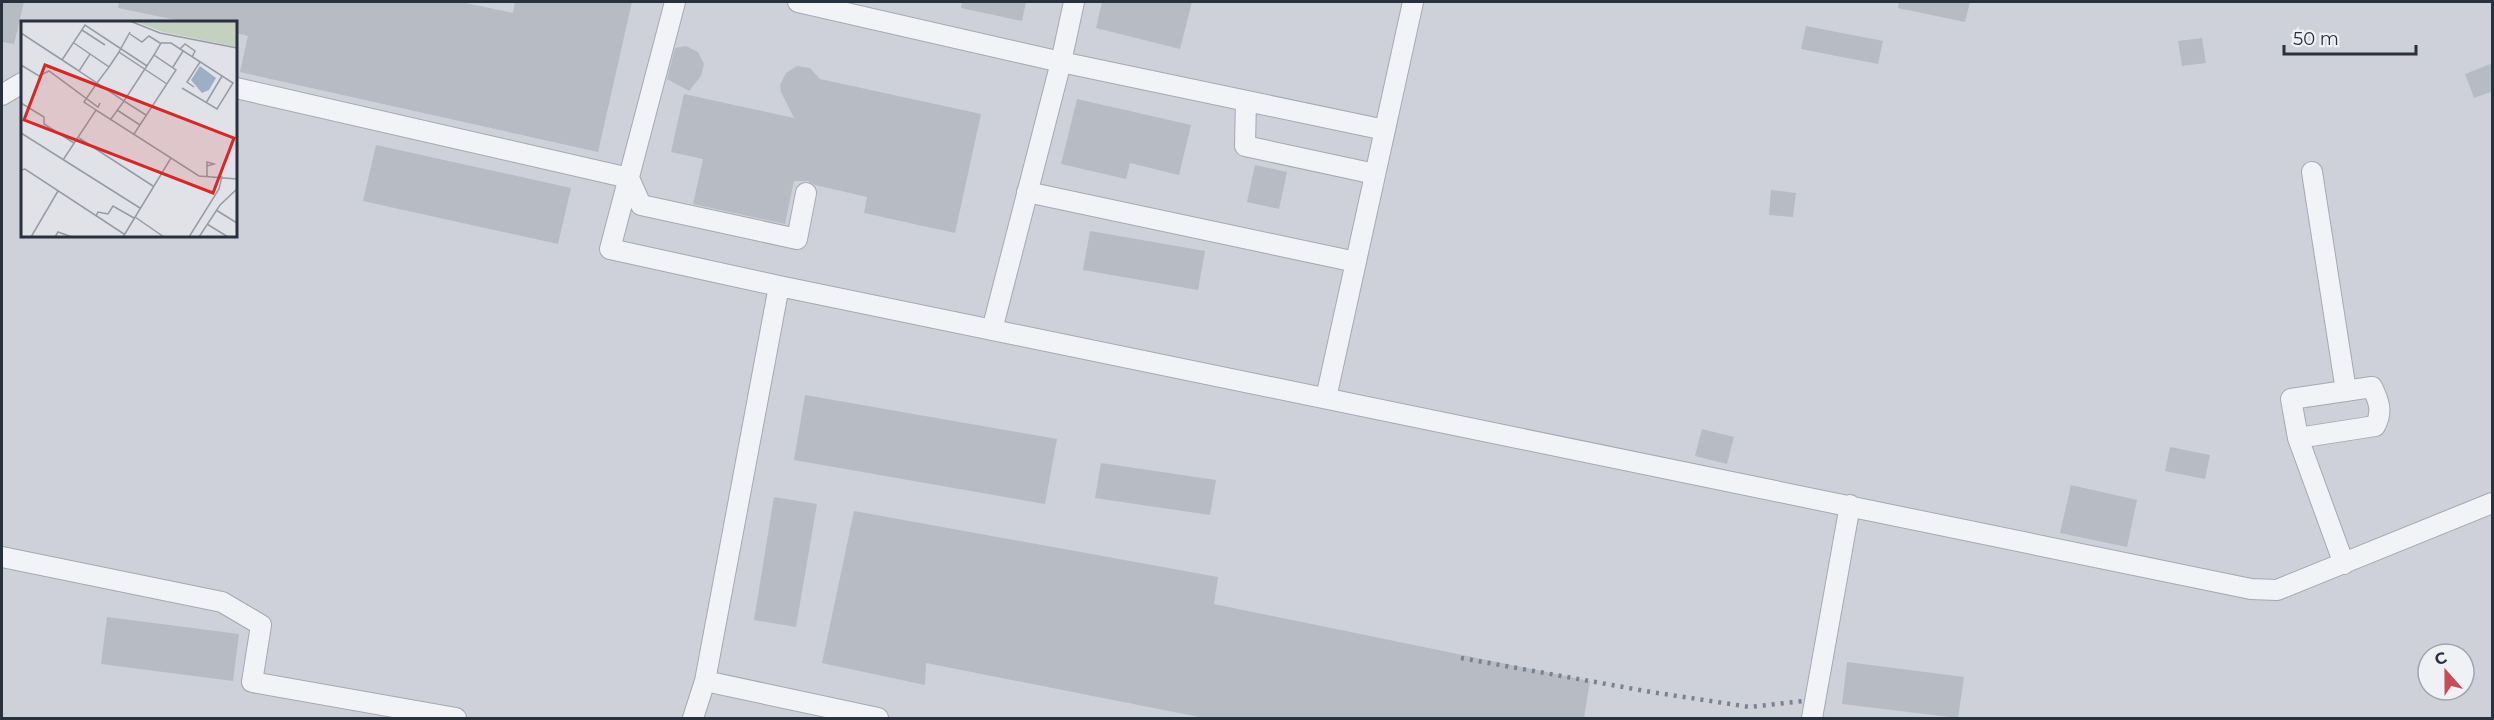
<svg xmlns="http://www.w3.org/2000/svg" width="2494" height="720" font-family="Montserrat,sans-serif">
<rect width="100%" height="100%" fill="#e0e2e8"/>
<path fill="#ced1d9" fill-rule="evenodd" d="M2 2H2492V718H2ZM22 22H236V236H22ZM2428 654H2464V690H2428Z"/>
<path fill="#b7bbc4" d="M2 2H24L14 44 2 42Z
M119 2H461L513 13 515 2H632L598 152 240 72 248 36 236 33V22H186L118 8Z
M962 2H1026L1022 21 961 8Z
M1102 2H1192L1180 49 1096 28Z
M1899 2H1970L1965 22 1898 8Z
M1806 26 1883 41 1878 64 1801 49Z
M2202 38 2206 63 2182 66 2178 41Z
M686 46 698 52 704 64 701 76 689 91 667 79 675 48Z
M2493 63V91L2474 98 2465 74Z
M797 66 810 68 820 79 981 114 955 233 864 213 867 197 815 185 808 181H794L785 224 693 204 703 159 671 152 684 94 794 118 781 92 780 85 786 73Z
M1077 99 1191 125 1179 175 1130 163 1126 179 1061 164Z
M376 145 571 188 558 244 363 201Z
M1255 165 1287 172 1279 209 1247 202Z
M1771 190 1796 193 1793 217 1769 215Z
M1090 231 1205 251 1198 290 1083 270Z
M805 395 1057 439 1045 504 794 460Z
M1702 429 1734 437 1727 464 1695 456Z
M2170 447 2210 455 2205 479 2165 471Z
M1101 463 1216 480 1210 515 1095 498Z
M2071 485 2137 500 2127 547 2060 533Z
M774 497 817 504 796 627 754 620Z
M854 511 1218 577 1214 604 1590 681 1584 718H1204L926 663 925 685 822 663Z
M107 617 239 634 233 681 101 664Z
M1847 662 1964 677 1958 718 1842 704Z"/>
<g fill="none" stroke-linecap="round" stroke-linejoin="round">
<defs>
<path id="minor" d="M675 2 610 249 779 286
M798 2 1061 62 1074 2
M236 88 629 178 641 205 797 239 806 193
M2 95 22 83
M1246 101 1245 146 1375 174
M2312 172 2346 391
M1027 192 1356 262
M992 330 1061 62 1385 130
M1326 398 1413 2
M2298 438 2375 426C2383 412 2379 401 2372 387L2291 399 2298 438 2344 564
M2 557 222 602 261 625 252 682 456 718
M705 681 878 718
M693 718 705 681 779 286 2251 589 2277 590 2492 503
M1812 718 1850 505"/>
</defs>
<use href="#minor" stroke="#a5a9b2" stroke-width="22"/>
<use href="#minor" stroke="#f2f3f6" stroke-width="20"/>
<path stroke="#7a8190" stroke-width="4.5" stroke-dasharray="3 6" stroke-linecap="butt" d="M1461 658 1651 692 1750 707 1803 701"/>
</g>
<g transform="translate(21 21)">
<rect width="216" height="216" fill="#e0e2e8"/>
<path d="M113 0H216V26L142 11Z" fill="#c4d1c1"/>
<path d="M179 45 195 57 188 69 181 72 170 59Z" fill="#9daec5"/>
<path fill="none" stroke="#979ba4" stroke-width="1.5" d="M109 0 139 12 216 27M61 9 84 24M109 11 98 31 146 63M0 12 58 50M109 13 121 21 128 15 139 22M53 22 69 33M159 28 164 23 174 30 171 36M41 39 64 4 126 45M0 44 18 55 28 50 77 86 79 82M88 46 98 31M152 46 162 30M173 66 166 61 179 41M0 82 23 96V103L53 122M185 82 201 55M75 89 63 81 76 62 88 46 69 33 58 50 103 80 133 34M96 89 119 104M90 98 103 80 125 94M0 112 119 187M113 113 155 49 133 34 140 22H150L212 62 196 88 161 67M58 117 132 165M42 139 75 89 178 155 216 158M0 149 4 148 103 213M186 156V141L193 143 186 145M195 189 216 202M75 195 77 191 87 193 92 185 113 197M114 196 143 216M186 203 207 216M10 216 37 170M34 216 37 211 51 216M102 216 150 137M168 216 198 168 201 155M178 216 199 184 216 168"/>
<path fill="#d62828" fill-opacity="0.15" stroke="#d62828" stroke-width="3" d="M24 44 213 117 192 172 3 99Z"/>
<rect width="216" height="216" fill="none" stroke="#29303e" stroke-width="3"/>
</g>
<rect width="2494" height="720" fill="none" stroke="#29303e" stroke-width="6"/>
<g transform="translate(2446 672) rotate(339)"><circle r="28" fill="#eff1f5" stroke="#a0a4ac" stroke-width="1.5"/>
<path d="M0-4.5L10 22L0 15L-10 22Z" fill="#c54d59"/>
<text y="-9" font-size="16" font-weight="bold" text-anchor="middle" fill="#29303e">С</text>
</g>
<path d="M2284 45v9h132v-9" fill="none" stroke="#29303e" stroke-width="3"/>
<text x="2293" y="45" font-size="18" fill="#29303e" stroke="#eff1f5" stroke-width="4.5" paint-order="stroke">50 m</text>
</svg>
